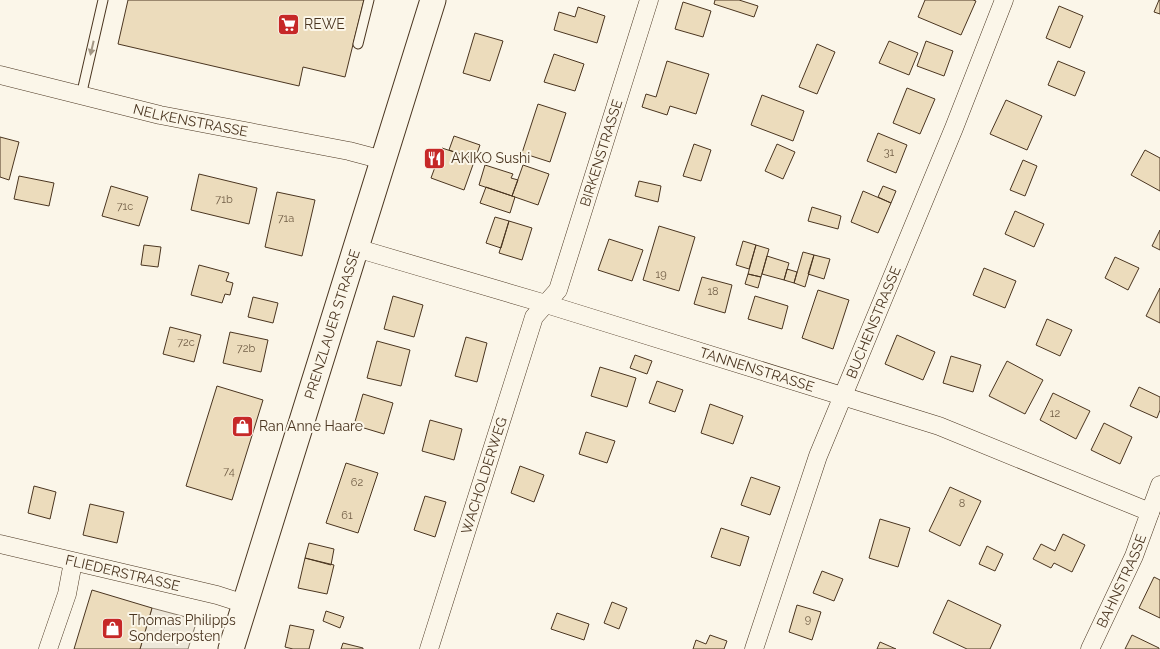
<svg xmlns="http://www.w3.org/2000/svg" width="1160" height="649" font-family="Raleway,sans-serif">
<rect width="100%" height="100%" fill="#fbf6e9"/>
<path fill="#ede7d9" stroke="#887966" d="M152 608 197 620 188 649H140Z"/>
<path fill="#ecdcbc" stroke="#4a3520" d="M128 0H364L345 77 303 67 299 86 118 44Z
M715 0H739L758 6 754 17 714 4Z
M925 0H973L976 1 961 35 918 17Z
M1159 0H1160V14L1154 12Z
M683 2 711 11 703 37 675 29Z
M1059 6 1083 16 1070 48 1046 38Z
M578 7 605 16 597 43 554 30 559 12 575 17Z
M475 33 503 41 490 81 463 73Z
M889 41 918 53 909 75 879 63Z
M926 41 953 51 944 76 917 66Z
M817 44 835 52 817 94 799 87Z
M554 54 584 64 575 91 544 82Z
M667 61 709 74 696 114 670 106 667 115 642 107 646 94 656 97Z
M1058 61 1085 72 1075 96 1048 85Z
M907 88 935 99 920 134 893 123Z
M762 95 804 111 793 141 751 125Z
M1006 100 1042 116 1027 150 990 134Z
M538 104 566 113 550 162 522 153Z
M878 133 907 145 896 173 867 161Z
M454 136 480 145 475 159 449 150Z
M0 137 19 142 9 180 0 177Z
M694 144 711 150 701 181 683 176Z
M777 144 795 152 783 179 765 171Z
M442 148 475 159 464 190 431 178Z
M1145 150 1160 158V191L1131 175Z
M1023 160 1037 166 1025 196 1010 190Z
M485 165 513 174 511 178 518 180 512 196 479 185Z
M523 165 549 174 538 205 512 196Z
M199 174 257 188 249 224 191 210Z
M19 176 54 183 49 206 14 199Z
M639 181 661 186 658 202 635 196Z
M111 186 148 197 139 226 102 216Z
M883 186 896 191 891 203 878 197Z
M486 187 515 197 510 213 480 203Z
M863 191 891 203 878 233 851 222Z
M277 192 315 200 302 256 265 247Z
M812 207 841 216 838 229 808 221Z
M1015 211 1044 224 1034 247 1005 234Z
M495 217 509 221 501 248 486 243Z
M509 221 532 228 522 260 499 253Z
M659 226 695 237 679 291 643 280Z
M1160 230V250L1152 246Z
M609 239 643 250 632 281 598 270Z
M743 241 756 245 749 269 736 265Z
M144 245 161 247 158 267 141 265Z
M756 245 769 249 761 277 748 274Z
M803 252 814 255 805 287 794 283Z
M814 255 830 259 824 279 808 274Z
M767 256 789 263 784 280 762 274Z
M1115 257 1139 268 1128 290 1105 278Z
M199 265 229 273 226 281 233 283 230 295 225 294 222 303 191 295Z
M984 268 1016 281 1005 308 973 295Z
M787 269 797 272 794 283 784 280Z
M748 274 761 277 758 288 745 284Z
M702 277 732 285 725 313 694 304Z
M1160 288V323L1146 316Z
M818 290 849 300 833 349 802 338Z
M393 296 423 305 414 337 384 329Z
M755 296 788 306 782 329 748 319Z
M253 297 278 303 273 323 248 317Z
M1047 319 1072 330 1060 356 1036 345Z
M170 327 201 335 194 362 163 354Z
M230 332 268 340 261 372 223 363Z
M897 335 935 352 923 380 885 364Z
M466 337 487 343 477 382 455 376Z
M377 341 410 350 401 386 367 378Z
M635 355 652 361 647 374 630 368Z
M951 356 981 365 973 392 943 383Z
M1007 361 1043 380 1025 414 989 396Z
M600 367 636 378 627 407 591 396Z
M657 381 683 390 675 412 649 403Z
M217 386 263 400 232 500 186 486Z
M1139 387 1160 397V410L1157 418 1130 406Z
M1053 393 1090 411 1076 439 1040 420Z
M363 394 393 403 384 434 354 425Z
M710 404 743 416 733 444 701 433Z
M430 420 462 429 454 460 422 451Z
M1104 423 1132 437 1120 464 1091 450Z
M586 432 615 441 607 463 579 454Z
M346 463 378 473 358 533 326 523Z
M520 466 544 475 534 502 511 493Z
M751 477 780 487 770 515 741 505Z
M34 486 56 492 50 519 28 513Z
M950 487 981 501 960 546 929 531Z
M425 496 446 502 435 537 414 530Z
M90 504 124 512 117 543 83 535Z
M880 519 910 528 898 567 869 558Z
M721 528 749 537 740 566 711 557Z
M1063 534 1085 545 1072 572 1054 563 1051 568 1033 559 1041 544 1055 551Z
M309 543 334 549 331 565 305 558Z
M987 546 1003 554 995 571 979 564Z
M305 558 334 565 327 594 298 588Z
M822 571 843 579 834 601 813 593Z
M1154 577 1160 580V618L1139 608Z
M92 590 152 608 140 649H74Z
M948 600 1001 625 990 649H967L933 633Z
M612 602 627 608 619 629 604 623Z
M797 605 821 612 812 640 789 632Z
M326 611 344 617 340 628 323 621Z
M557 613 589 624 584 640 551 629Z
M290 625 314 630 309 649H293L285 647Z
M710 635 727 641 724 649H693L696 640 706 644Z
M1132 635 1159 648V649H1125Z
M880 642 896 649H877Z
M343 643 363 648V649H341Z"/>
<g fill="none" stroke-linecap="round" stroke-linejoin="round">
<defs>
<path id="service" d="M358 44 369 0
M81 96 103 0"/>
<g id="minor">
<path id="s1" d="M0 75 160 115 349 151 383 160"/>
<path id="s2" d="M356 248 546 304 939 426 1150 512"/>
<path id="s3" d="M0 544 217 595 245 604"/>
<path d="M48 649 67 594 73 562"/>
<path id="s4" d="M429 649 534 317 558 290 649 0"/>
<path id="s5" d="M754 649 818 456 954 128 1004 0"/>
<path id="s6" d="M1090 649 1134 556 1160 485"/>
</g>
<g id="secondary">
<path id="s7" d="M231 649 433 0"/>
</g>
</defs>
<use href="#service" stroke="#4a3520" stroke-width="11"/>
<use href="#minor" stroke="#4a3520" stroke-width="19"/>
<use href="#secondary" stroke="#4a3520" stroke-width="27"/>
<use href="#service" stroke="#fbf6e9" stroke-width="9"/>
<use href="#minor" stroke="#fbf6e9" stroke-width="18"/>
<use href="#secondary" stroke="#fbf6e9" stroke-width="25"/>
</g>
<defs><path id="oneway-solid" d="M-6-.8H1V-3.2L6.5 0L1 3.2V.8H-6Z" transform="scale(1.25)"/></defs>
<use fill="#a29684" href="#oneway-solid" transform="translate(92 48) rotate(103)"/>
<defs>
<symbol id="supermarket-square" viewBox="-11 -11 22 22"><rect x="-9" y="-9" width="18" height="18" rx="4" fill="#c62828" stroke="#fbf6e9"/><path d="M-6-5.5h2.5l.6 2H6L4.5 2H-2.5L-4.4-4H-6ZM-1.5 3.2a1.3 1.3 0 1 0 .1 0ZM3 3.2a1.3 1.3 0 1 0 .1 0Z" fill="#fff"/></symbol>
<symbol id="restaurant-square" viewBox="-11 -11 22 22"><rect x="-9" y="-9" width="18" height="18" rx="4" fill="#c62828" stroke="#fbf6e9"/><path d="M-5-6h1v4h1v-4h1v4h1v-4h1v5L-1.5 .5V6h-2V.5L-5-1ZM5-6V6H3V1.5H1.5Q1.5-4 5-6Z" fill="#fff"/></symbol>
<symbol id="shop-square" viewBox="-11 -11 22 22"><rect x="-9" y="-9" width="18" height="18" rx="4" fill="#c62828" stroke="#fbf6e9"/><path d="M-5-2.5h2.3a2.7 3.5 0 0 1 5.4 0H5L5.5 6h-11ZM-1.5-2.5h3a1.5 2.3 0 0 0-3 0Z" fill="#fff"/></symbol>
</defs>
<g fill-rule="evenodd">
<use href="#supermarket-square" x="276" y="12" width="25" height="25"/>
<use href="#restaurant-square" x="422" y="146" width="25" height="25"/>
<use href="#shop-square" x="230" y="414" width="25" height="25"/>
<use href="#shop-square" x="100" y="616" width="25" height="25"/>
</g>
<g text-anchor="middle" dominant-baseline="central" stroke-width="4" stroke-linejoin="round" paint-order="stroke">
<g font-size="11" fill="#725f47">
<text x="889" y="152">31</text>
<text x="224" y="199">71b</text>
<text x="125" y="206">71c</text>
<text x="286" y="218">71a</text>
<text x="661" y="274">19</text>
<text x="713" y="291">18</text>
<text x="186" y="342">72c</text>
<text x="246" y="348">72b</text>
<text x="1055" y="413">12</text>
<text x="229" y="471">74</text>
<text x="357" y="482">62</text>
<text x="962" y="503">8</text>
<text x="347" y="515">61</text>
<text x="808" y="619">9</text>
</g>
<g font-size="14" fill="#4a3520" stroke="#fbf6e9" text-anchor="start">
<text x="304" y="24">REWE</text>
<text x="451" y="158">AKIKO Sushi</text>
<text x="259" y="426">Ran Anne Haare</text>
<text x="129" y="620">Thomas Philipps<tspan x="129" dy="16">Sonderposten</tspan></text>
</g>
<g font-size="14" fill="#4a3520" stroke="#fbf6e9">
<text stroke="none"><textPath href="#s1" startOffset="196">NELKENSTRASSE</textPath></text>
<text stroke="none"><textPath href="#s4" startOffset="528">BIRKENSTRASSE</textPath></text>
<text stroke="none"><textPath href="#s5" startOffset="348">BUCHENSTRASSE</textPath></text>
<text stroke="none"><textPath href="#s7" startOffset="340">PRENZLAUER STRASSE</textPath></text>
<text stroke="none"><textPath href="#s2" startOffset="419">TANNENSTRASSE</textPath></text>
<text stroke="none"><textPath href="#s4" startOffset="182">WACHOLDERWEG</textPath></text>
<text stroke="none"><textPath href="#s3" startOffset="126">FLIEDERSTRASSE</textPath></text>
<text stroke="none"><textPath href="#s6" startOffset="75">BAHNSTRASSE</textPath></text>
</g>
</g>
</svg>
